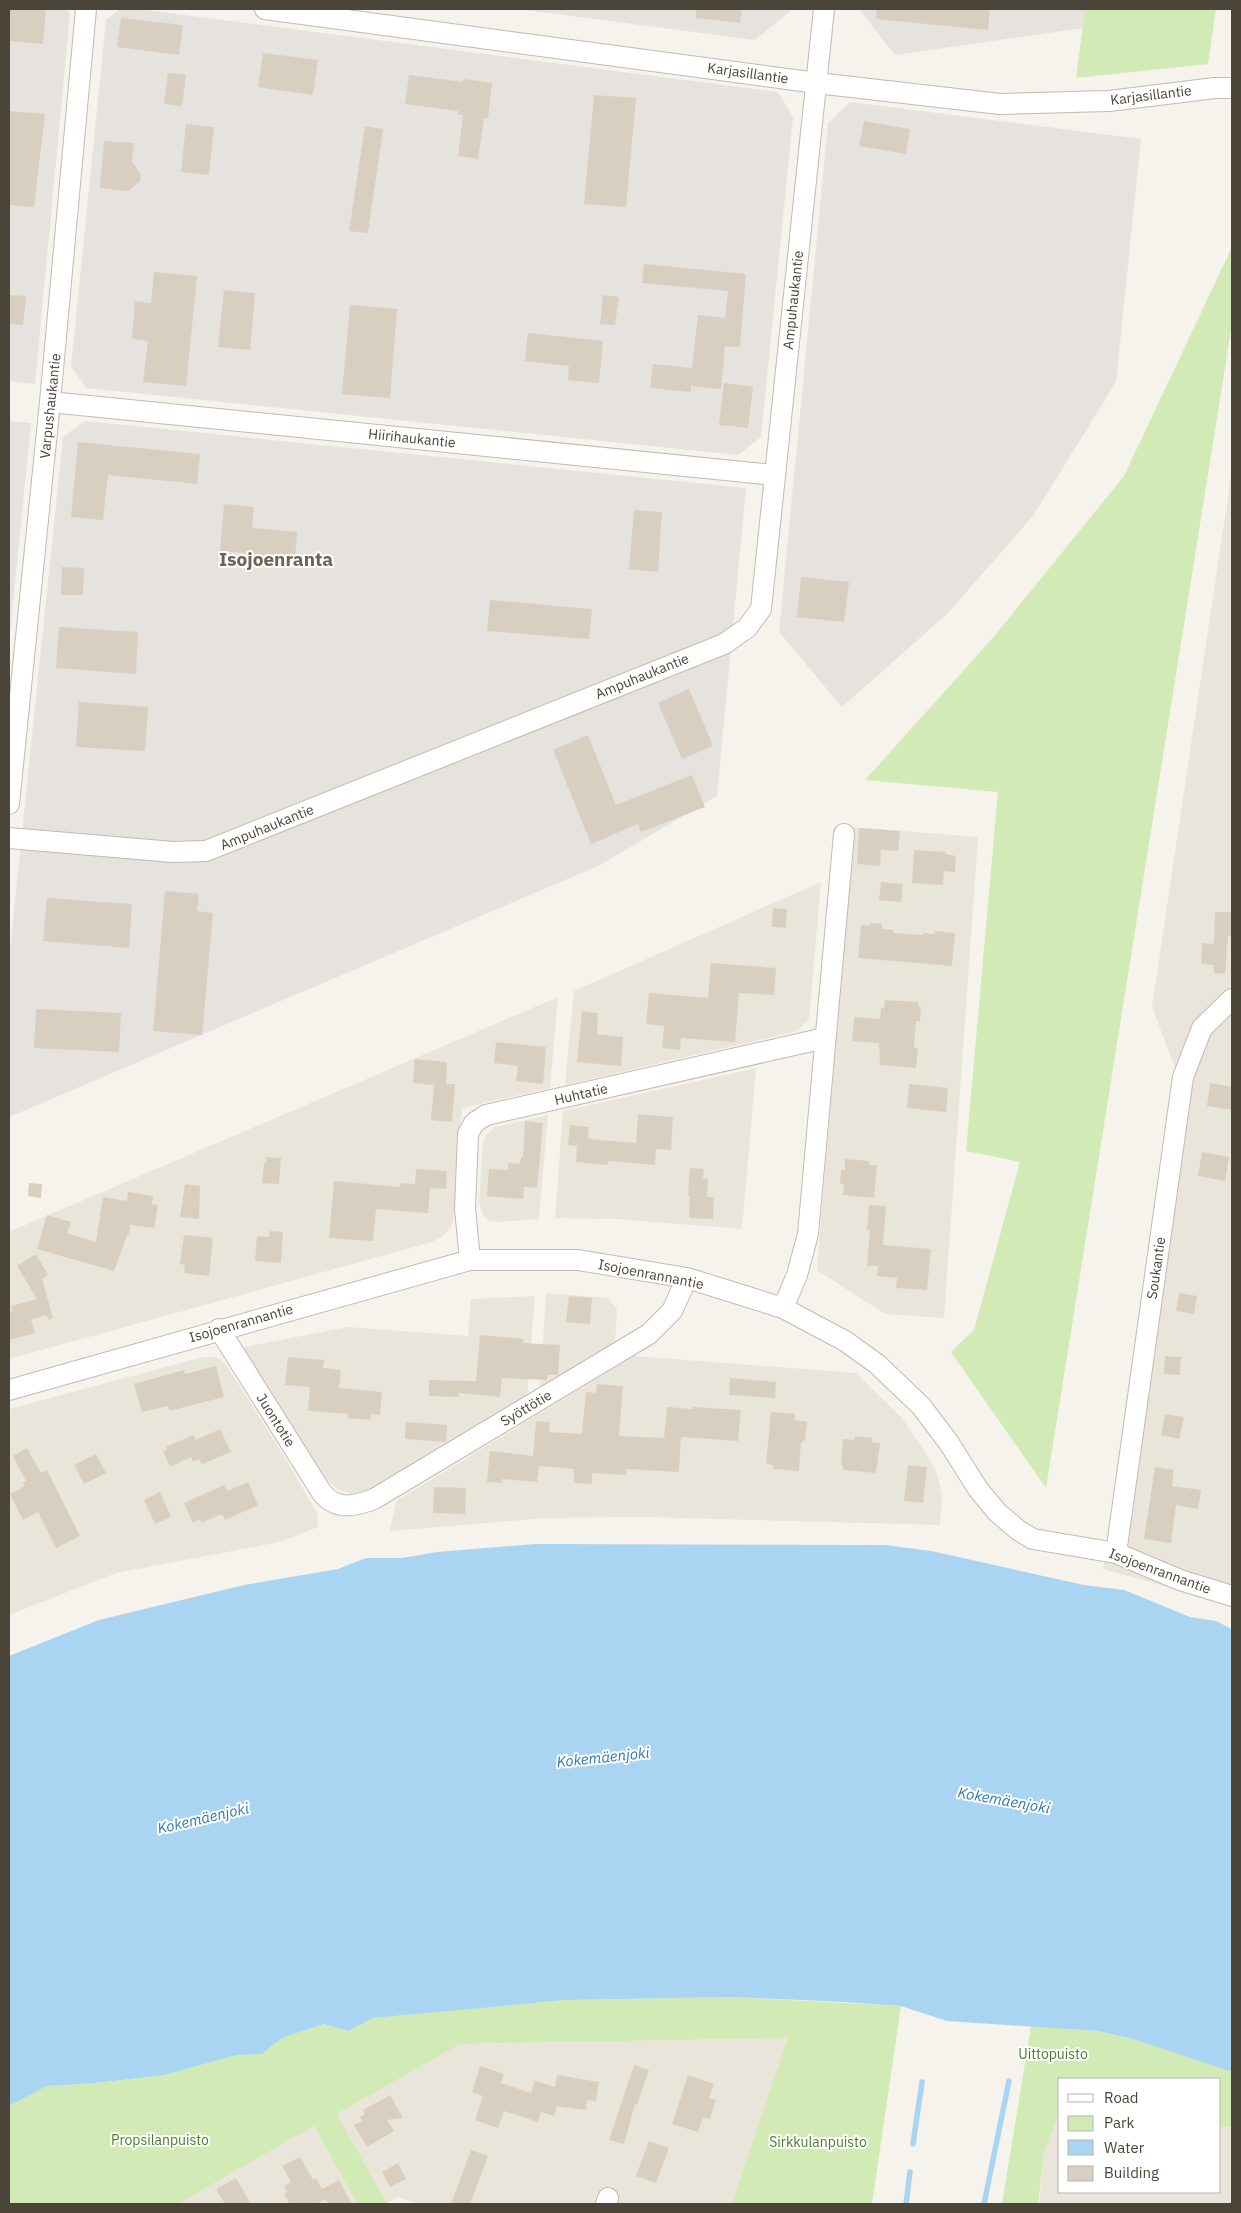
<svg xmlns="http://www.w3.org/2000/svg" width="1241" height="2213" font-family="'IBM Plex Sans',sans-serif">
<rect width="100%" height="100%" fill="#f6f3ec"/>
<path fill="#eae5da" d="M1232 469V1605L1103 1569 1176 1070 1152 1007Z
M853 827 978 837 944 1318 885 1314 817 1270Z
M821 882 809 1019 797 1031 565 1085 574 991Z
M558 997 550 1088 462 1108 454 1216 451 1227 443 1236 432 1242 9 1359V1232Z
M756 1068 742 1229 617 1219 555 1218 563 1111Z
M548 1115 539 1219 496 1222 489 1221 483 1215 479 1203 483 1141 487 1134 495 1127Z
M546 1293 607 1298 617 1309 615 1344 540 1389Z
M535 1296 527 1397 364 1494 349 1493 338 1489 327 1480 245 1353V1347L348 1327 468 1336 471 1299Z
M634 1356 856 1373 902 1418 931 1461 938 1477 942 1497 940 1525 644 1517 546 1518 390 1531 396 1501Z
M203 1357H216L225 1363 280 1450 317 1513 318 1527 280 1542 116 1573 9 1615V1409Z
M789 2038 732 2204H615L618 2196 603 2191 598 2204H418L398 2197 387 2203 337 2114 460 2044Z
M1060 2110V2192H1220V2126L1232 2128V2204H1039L1044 2153Z
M314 2126 357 2204H178Z"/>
<path fill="#e6e2dd" d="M9 9H66L70 14 35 384 9 381Z
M120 9H138L778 92 793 117 761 437 738 455 86 388 71 366 106 20Z
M518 9H793L755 40Z
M859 9H1085L1083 28 895 55Z
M850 102 1141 139 1116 382 1033 516 947 614 842 707 779 632 828 123Z
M9 421 31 423 9 644Z
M85 421 746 488 717 796 600 865 9 1117V958L63 437Z"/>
<path fill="#d2eab5" d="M1085 9H1216L1208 64 1076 78Z
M1232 247V324L1046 1488 951 1352 974 1330 1020 1162 966 1151 998 792 865 780 992 639 1124 476Z
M733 1997 901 2006 872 2204H732L788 2038 460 2044 337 2114 387 2203 384 2204H357L314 2126 178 2204H9V2106L47 2086 96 2083 164 2075 237 2055 262 2054 282 2038 324 2024 348 2031 373 2018 494 2006 565 2000Z
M1031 2026 1098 2031 1133 2039 1232 2072V2128L1220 2126V2079H1060V2110L1044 2153 1038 2204H1002Z"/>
<path fill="#a9d4f2" d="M535 1544 885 1545 931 1551 1084 1585 1124 1590 1190 1617 1216 1621 1232 1629V2072L1133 2039 1098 2031 947 2021 901 2006 843 2002 733 1997 565 2000 373 2018 348 2031 324 2024 282 2038 262 2054 237 2055 164 2075 96 2083 47 2086 9 2106V1656L99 1620 244 1585 338 1569 366 1558H402L437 1552Z"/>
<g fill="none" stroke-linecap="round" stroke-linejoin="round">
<path stroke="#a9d4f2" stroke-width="5.5" d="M913 2144 922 2082
M906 2204 910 2172
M984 2204 1009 2081"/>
</g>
<path fill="#d8cfc1" d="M9 9 46 10 43 44 9 41Z
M696 9H742L740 23 696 18Z
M877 9H990L988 30 876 19Z
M121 18 183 25 179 55 117 47Z
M263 53 318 60 313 95 258 87Z
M168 73 186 75 182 106 164 104Z
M409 75 463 82V79L492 83 488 118H484L478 159 458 156 463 115H458V111L405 104Z
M594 95 636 98 626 207 584 204Z
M9 111 45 114 34 207 9 205Z
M864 121 910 129 906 154 859 146Z
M186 124 214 127 209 175 181 172Z
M365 126 383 129 368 233 349 231Z
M104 141 134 143 132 162 141 174 140 181 128 191 100 188Z
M644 264 746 274 740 347 725 346 721 389 691 386V392L650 388 653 364 692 368 698 315 725 318 728 291 642 283Z
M154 272 197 276 186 386 143 382 148 341 132 339 135 301 151 303Z
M224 290 255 293 250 350 218 347Z
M9 295 26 296 23 325 9 324Z
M603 295 619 297 615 325 600 324Z
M350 305 397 309 390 398 342 394Z
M528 333 603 341 599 383 568 380 569 366 525 361Z
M724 383 753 387 748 428 719 425Z
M78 442 200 454 197 484 108 475 103 520 71 517Z
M224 504 254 507 252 528 297 532 295 558 220 551Z
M634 510 662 512 658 572 629 569Z
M62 567 84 568 83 595H61Z
M801 577 849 582 844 622 797 617Z
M490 600 592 609 589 639 487 631Z
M59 627 138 632 136 674 56 668Z
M689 689 713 746 682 759 658 703Z
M79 702 148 707 145 751 76 747Z
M588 735 616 805 692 775 705 807 641 832 638 824 591 844 553 750Z
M859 828 900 831 898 851 881 850 880 866 857 864Z
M914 850 946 852 945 854 956 856 955 872 944 871 943 885 912 883Z
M881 882 903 884 901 902 879 900Z
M165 891 199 894 197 911 213 913 202 1035 153 1031Z
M47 898 132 904 129 948 43 941Z
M773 908 787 909 786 928 772 927Z
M1215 912H1232V936H1228L1225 974 1214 973V965L1201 964 1202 943 1214 944Z
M870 923 882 924V929L893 930V933L923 935V933L935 934V931L955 933 952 966 858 958 861 925 870 926Z
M711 963 776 968 774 995 739 993 735 1042 681 1038 680 1050 662 1048 664 1026 646 1024 649 993 708 998Z
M885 1000 918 1002V1006L921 1007 920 1021H916L914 1048H918L916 1068 880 1065 879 1043 852 1041 854 1017 880 1019 881 1008H884Z
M36 1009 121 1013 119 1052 34 1048Z
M582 1011 598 1013 597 1034 623 1037 621 1066 577 1062Z
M496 1042 546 1047 543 1084 516 1081 518 1066 494 1063Z
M415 1059 447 1062 446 1084H455L452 1122 431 1120 434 1085 413 1083Z
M1210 1083 1232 1087V1110L1207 1106Z
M909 1084 948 1088 946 1112 907 1108Z
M638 1114 673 1117 671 1150 656 1149 655 1165 608 1161V1165L576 1162 577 1146 568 1145 570 1125 589 1127 588 1139 636 1143Z
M525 1121 543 1123 537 1188 524 1187 523 1199 487 1196 489 1169 508 1170V1163L520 1164 521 1157H523Z
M1202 1152 1229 1157 1225 1181 1198 1176Z
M266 1157 281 1158 279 1184 262 1183 264 1163H266Z
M845 1159 869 1161V1165H877L874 1198 843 1195 844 1184H840L841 1170H845Z
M690 1168 704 1169 703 1178 708 1179 707 1197H714L713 1219 689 1218 690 1196H688Z
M416 1169 447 1171 446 1189 430 1188 428 1213 376 1209 373 1241 329 1238 334 1181 400 1187V1183L415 1184Z
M29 1183 42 1184 41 1198 28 1196Z
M185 1184 200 1186 199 1219 180 1217Z
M128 1192 153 1196 152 1204 158 1205 154 1228 130 1225 129 1235H127L114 1271 37 1249 47 1215 71 1222 67 1233 96 1242 103 1197 127 1201Z
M869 1205 886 1206 883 1245 931 1249 927 1290 896 1288 897 1278 877 1276 878 1266H867L870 1230H867Z
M270 1231 283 1232 281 1263 255 1261 257 1236 269 1237Z
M184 1235 213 1238 209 1276 184 1273 185 1265 180 1264Z
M36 1254 48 1275 42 1279 53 1318 49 1320 46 1315 31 1320 35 1333 9 1340V1312L12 1311 11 1306 37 1299 17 1266Z
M1179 1293 1197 1296 1194 1314 1176 1311Z
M569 1296 592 1298 590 1324 566 1322Z
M480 1335 524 1339 523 1343 560 1345 558 1375H547V1380L502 1378 500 1397 459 1393V1397L429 1396V1380L476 1381Z
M1165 1356 1181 1357 1180 1375 1164 1374Z
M288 1357 324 1360 323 1368 341 1370 339 1388 382 1392 380 1415 371 1414 370 1420 347 1418 348 1414 308 1411 310 1387 285 1385Z
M216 1366 224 1397 169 1411 168 1406 142 1412 134 1384 184 1370 185 1374Z
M730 1378 776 1382 775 1398 729 1395Z
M597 1384 623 1386 619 1436 664 1438 667 1407 693 1409V1407L741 1410 738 1441 681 1437 679 1472 626 1469V1475L592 1473V1484L574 1483V1469L539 1466 537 1482 502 1479V1483L487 1482 490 1451 533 1456 536 1421 550 1422 549 1432 582 1434 586 1392 596 1393Z
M771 1412 795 1414 794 1420 807 1422 805 1440 801 1443 799 1471 774 1469 773 1465 766 1464Z
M1165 1414 1184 1417 1179 1439 1161 1435Z
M406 1422 447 1425 446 1442 405 1439Z
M220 1429 231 1452 202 1464 199 1459 193 1462 191 1457 170 1467 163 1451 167 1449 166 1447 193 1435 196 1440Z
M855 1436 872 1438V1442L880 1443 876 1473 843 1470V1466H841L843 1439 854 1440Z
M27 1448 41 1473 47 1470 80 1536 56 1548 38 1512 23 1520 10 1494 25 1486 23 1483 26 1481 13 1456Z
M96 1454 106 1473 84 1484 74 1465Z
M908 1465 927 1467 923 1503 904 1501Z
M1155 1467 1174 1470 1172 1486 1201 1490 1198 1509 1176 1505 1171 1543 1144 1539Z
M248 1482 258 1505 225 1520 222 1514 201 1523 200 1519 193 1523 184 1503 224 1485 227 1491Z
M434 1487 466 1488 465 1514 433 1513Z
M160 1492 171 1517 155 1524 144 1500Z
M634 2065 649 2070 637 2105 635 2104 624 2144 609 2140Z
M480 2066 504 2074 501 2083 531 2093 535 2081 555 2087 557 2075 599 2082 596 2101 587 2100 586 2110 557 2106 554 2116 541 2112 538 2122 504 2111 498 2128 475 2120 483 2096 472 2092Z
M688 2075 714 2084 709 2098 716 2100 710 2119 703 2117 698 2132 672 2124Z
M390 2095 403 2118 387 2120 394 2131 367 2147 354 2125 362 2121 360 2117 365 2114 363 2110Z
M649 2141 669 2148 656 2183 636 2176Z
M471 2150 488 2156 470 2204H451Z
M300 2157 313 2180 316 2178 322 2189 339 2180 352 2204H329L325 2199 316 2204H290L284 2194 287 2192 284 2186 291 2182 282 2166Z
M398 2163 406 2179 390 2187 382 2172Z
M236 2178 251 2204H225L216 2189Z"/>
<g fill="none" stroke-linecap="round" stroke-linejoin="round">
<defs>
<path id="minor" d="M265 9 817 83 1000 104 1109 101 1215 88H1232
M50 402 774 475
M9 804 50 402 86 9
M9 838 173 852 206 851 724 644 747 628 761 609 824 9
M470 1260 465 1209 468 1134 474 1123 486 1115 825 1038
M783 1308 797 1275 808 1234 844 834
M219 1329 322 1493C337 1511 355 1506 374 1499L649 1334 672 1311 687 1278
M9 1390 470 1260H578L687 1278 783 1308 845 1341 877 1364 921 1406 949 1443 978 1489 997 1512 1018 1530 1033 1539 1116 1553 1180 1580 1232 1596
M1116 1553 1183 1077 1202 1028 1232 999
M606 2204 608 2198"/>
</defs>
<use href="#minor" stroke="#c2bbae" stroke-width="22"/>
<use href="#minor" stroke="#fff" stroke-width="20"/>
</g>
<g text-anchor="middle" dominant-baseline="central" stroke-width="4" stroke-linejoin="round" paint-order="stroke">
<g font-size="14" fill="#4b4439" stroke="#fff">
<text transform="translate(748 73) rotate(8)">Karjasillantie</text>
<text transform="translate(1151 95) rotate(-7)">Karjasillantie</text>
<text transform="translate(793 300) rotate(-84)">Ampuhaukantie</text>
<text transform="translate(50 406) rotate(-84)">Varpushaukantie</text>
<text transform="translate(412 438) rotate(6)">Hiirihaukantie</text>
<text transform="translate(642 676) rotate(-22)">Ampuhaukantie</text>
<text transform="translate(267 827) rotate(-22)">Ampuhaukantie</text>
<text transform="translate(581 1094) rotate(-13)">Huhtatie</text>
<text transform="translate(1156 1268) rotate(-82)">Soukantie</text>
<text transform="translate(651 1274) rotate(11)">Isojoenrannantie</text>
<text transform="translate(241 1323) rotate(-16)">Isojoenrannantie</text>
<text transform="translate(526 1408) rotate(-31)">Syöttötie</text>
<text transform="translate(276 1420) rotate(58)">Juontotie</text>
<text transform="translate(1160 1571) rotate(20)">Isojoenrannantie</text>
</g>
<g font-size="14" fill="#4a7f2a" stroke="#fff">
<text x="1053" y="2054">Uittopuisto</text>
<text x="160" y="2140">Propsilanpuisto</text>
<text x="818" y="2142">Sirkkulanpuisto</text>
</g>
<g font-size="15" font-style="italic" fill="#2e7ab2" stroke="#fff">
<text transform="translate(603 1757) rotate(-6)">Kokemäenjoki</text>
<text transform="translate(1004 1800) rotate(10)">Kokemäenjoki</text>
<text transform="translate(203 1818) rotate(-13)">Kokemäenjoki</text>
</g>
<g font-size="19" font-weight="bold" fill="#6e6250" stroke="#fff">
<text x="276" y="559">Isojoenranta</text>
</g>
</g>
<rect width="1241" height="2213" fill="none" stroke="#4b4439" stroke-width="20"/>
<rect x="1058" y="2078" width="162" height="115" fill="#ffffff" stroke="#b7b4b0"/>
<rect x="1068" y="2094" width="25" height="8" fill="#ffffff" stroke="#b7b4b0"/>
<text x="1104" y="2103" font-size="15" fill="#4b4439">Road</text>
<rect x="1068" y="2116" width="25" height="15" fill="#d2eab5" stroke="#b7b4b0"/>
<text x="1104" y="2128" font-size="15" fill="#4b4439">Park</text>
<rect x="1068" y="2140" width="25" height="15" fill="#a9d4f2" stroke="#b7b4b0"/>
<text x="1104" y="2153" font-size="15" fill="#4b4439">Water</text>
<rect x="1068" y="2166" width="25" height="15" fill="#d8cfc1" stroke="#b7b4b0"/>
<text x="1104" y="2178" font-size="15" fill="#4b4439">Building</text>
</svg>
